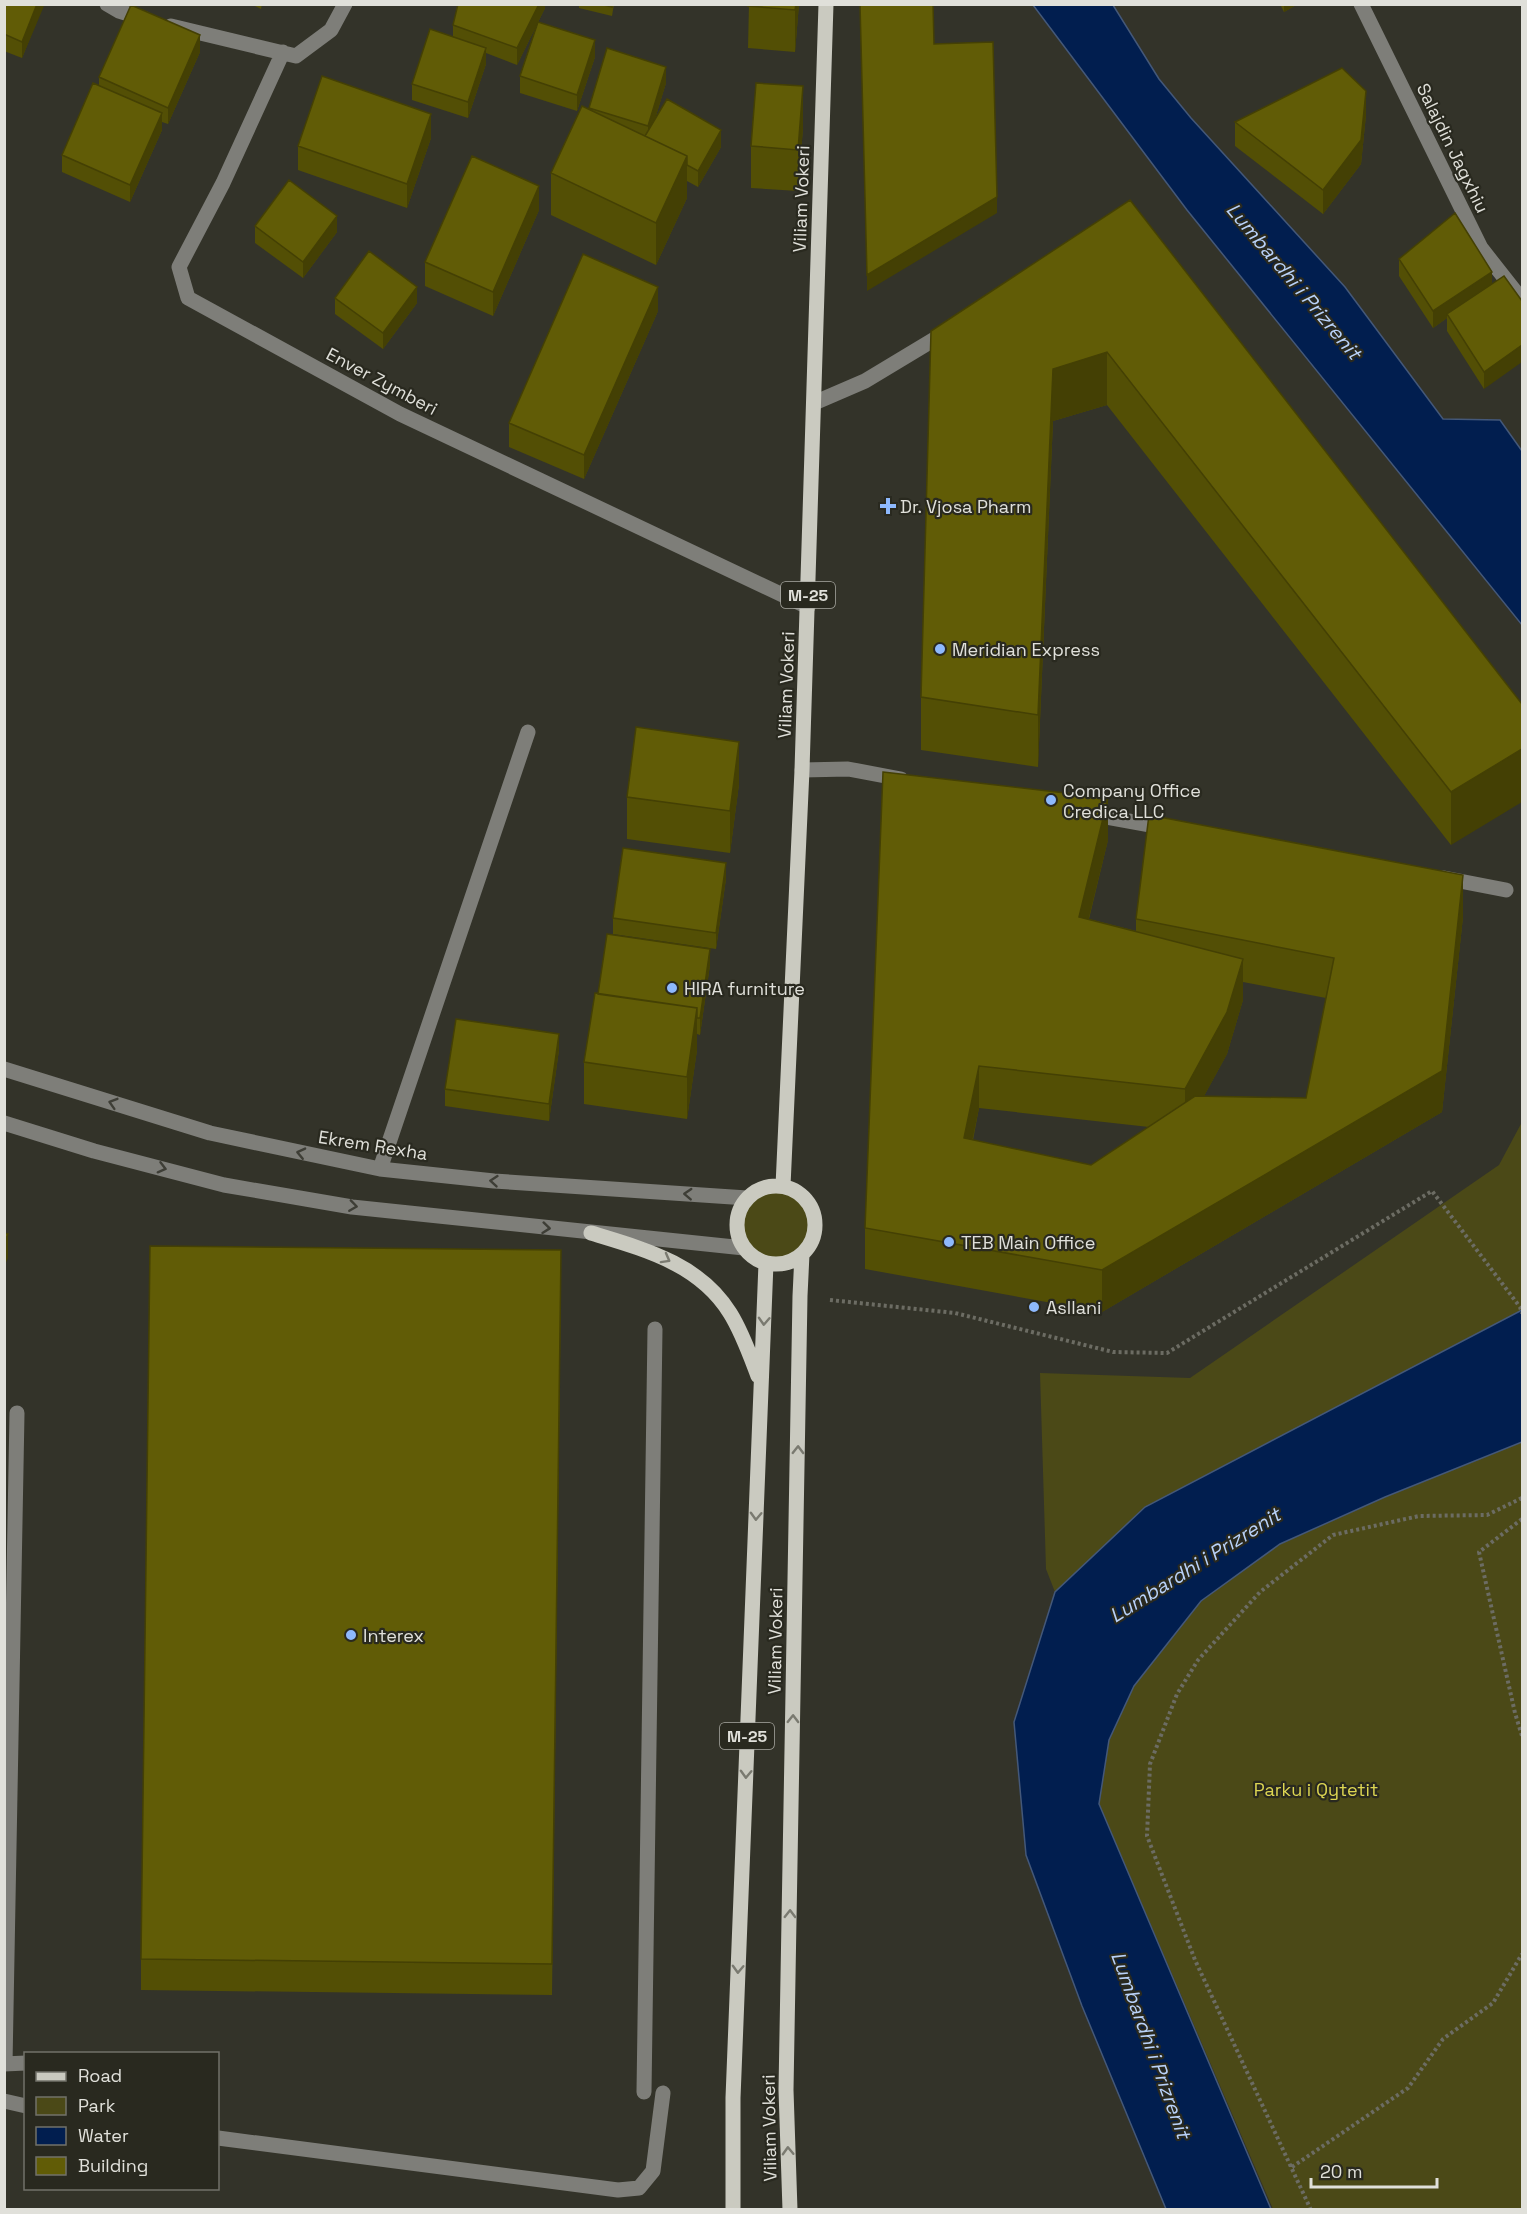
<svg xmlns="http://www.w3.org/2000/svg" width="1527" height="2214" font-family="'Space Grotesk',sans-serif">
<rect width="100%" height="100%" fill="#333329"/>
<path fill="#4b4917" d="M1522 1122V1310L1145 1507 1055 1592 1046 1569 1040 1373 1190 1378 1499 1165Z
M743 1225a33 33 0 1 1 66 0a33 33 0 1 1-66 0Z
M1522 1441V2209H1273L1099 1804 1109 1740 1134 1686 1201 1601 1280 1544 1461 1463Z"/>
<path fill="#011e4f" stroke="#445879" stroke-width="1.5" d="M1033 5H1113L1159 79 1191 118 1345 287 1443 419 1500 420 1522 451V625L1187 210Z
M1522 1310V1442L1385 1497 1280 1544 1201 1601 1134 1686 1109 1740 1099 1804 1271 2209H1166L1082 2006 1026 1855 1014 1722 1055 1592 1145 1507Z"/>
<g fill="none" stroke-linecap="round" stroke-linejoin="round">
<path stroke="#6c6c63" stroke-width="4" stroke-dasharray="3 3" stroke-linecap="butt" d="M830 1300 955 1313 1113 1352 1167 1353 1432 1191 1520 1307 1522 1313
M1522 1519 1479 1552 1515 1713 1522 1736
M1292 2167 1408 2088 1443 2039 1493 2003 1522 1954
M1311 2210 1195 1960 1147 1836 1150 1764 1177 1694 1198 1660 1260 1592 1333 1535 1419 1516 1487 1515 1522 1498"/>
<path stroke="#7e7e79" stroke-width="15" d="M107 4 119 11 145 19
M1361 4 1481 248 1522 300
M171 26 296 56 331 30 345 4
M283 52 223 183 179 267 188 298 400 414 808 607
M814 403 865 381 948 331
M802 770 848 769 901 779
M1090 814 1167 828
M1444 878 1506 890
M4 1069 210 1133 380 1169 494 1181 747 1198
M4 1123 94 1151 224 1185 352 1207 744 1248
M380 1169 528 732
M4 2064 26 2063
M5 2064 17 1413
M644 2092 655 1329
M4 2101 26 2106
M218 2138 618 2190 639 2188 653 2171 663 2093"/>
<path stroke="#cacac0" stroke-width="15" d="M783 1186 802 770 826 4
M737 1225a39 39 0 1 1 78 0a39 39 0 1 1-78 0Z
M591 1233C643 1249 699 1263 730 1313 742 1332 750 1355 758 1376
M733 2210V2098L766 1263
M790 2210 786 2090 800 1296 802 1254"/>
</g>
<path fill="#534f05" fill-rule="evenodd" d="M4 4H44L22 58 4 51Z
M251 4H262L261 9Z
M545 4V8L517 65 486 53V64L468 118 412 100V84L453 37V25Z
M579 4H614L612 16 579 8Z
M749 4H799L795 52 748 48Z
M1280 4H1298L1284 12Z
M200 52 168 124 162 122V130L130 202 62 172V155L99 86V77Z
M595 57 577 111 520 93V76Z
M666 83 655 119 721 147 698 187 687 181V198L656 265 551 215V173L589 108Z
M1366 115 1361 164 1323 214 1235 146V122Z
M803 128 798 191 751 188V146Z
M431 138 407 208 298 170V146Z
M1130 200 1522 704 1451 845 1107 405 1053 421 1038 767 921 750V697Z
M539 210 493 316 425 286V262Z
M255 226 337 232 303 278 255 243Z
M1399 259 1492 284 1484 389 1447 331V318L1433 328 1399 276Z
M335 298 417 303 383 349 335 314Z
M658 311 584 479 509 447V423Z
M739 784 730 853 627 839V797Z
M1108 840 1089 919 1136 931V919L1463 917 1442 1112 1102 1312 865 1269V1228ZM1243 982 1326 998 1306 1098 1204 1096 1227 1054 1243 1000ZM979 1108 1149 1127 1091 1165 973 1140Z
M726 879 716 949 613 934V918Z
M710 965 700 1035 697 1034V1050L687 1119 584 1104V1062L598 994Z
M559 1050 549 1121 445 1106V1089Z
M561 1281 552 1995 141 1990V1959Z"/>
<path fill="#444004" d="M37 4H44V6L22 58V42Z
M539 4H545V8L517 65V48Z
M796 4H799L795 52V10Z
M1284 4H1298L1284 12Z
M200 35V52L168 124V108Z
M595 40V57L577 111V95Z
M486 48V64L468 118V102Z
M666 67V83L648 142V126Z
M803 86V128L798 191V150Z
M1366 91V115L1361 164 1323 214V190Z
M162 113V130L130 202V185Z
M431 114V138L407 208V184Z
M721 130V147L698 187V171Z
M687 156V198L656 265V223Z
M539 186V210L493 316V292Z
M997 197V213L867 291V275Z
M337 216V232L303 278V262Z
M1492 272V288L1447 314V318L1433 328V311Z
M417 287V303L383 349V333Z
M658 287V311L584 479V455Z
M1522 345V362L1484 389V372Z
M1107 352V405L1053 421 1038 767V715L1053 369Z
M739 742V784L730 853V811Z
M1522 749V802L1451 845V792Z
M1108 798V840L1079 958V917Z
M726 863V879L716 949V933Z
M1463 875V917L1442 1112 1102 1312V1270L1442 1071Z
M710 949V965L700 1035V1018Z
M1243 959V1000L1227 1054 1185 1131V1089Z
M697 1008V1050L687 1119V1077Z
M559 1034V1050L549 1121V1104Z
M979 1066V1108L964 1180V1138Z
M8 1234V1258L4 1267V1243Z"/>
<path fill="#615c06" stroke="#444004" stroke-width="1.5" d="M4 4H37L22 42 4 34Z
M458 4H539L517 48 453 25Z
M600 4H612V7Z
M749 4H796L795 10 748 6Z
M860 4H933L934 44 993 42 997 197 867 275Z
M131 5 200 35 168 108 99 77Z
M538 22 595 40 577 95 520 76Z
M430 29 486 48 468 102 412 84Z
M607 48 666 67 648 126 589 108Z
M1342 68 1366 91 1361 140 1323 190 1235 122Z
M322 76 431 114 407 184 298 146Z
M93 83 162 113 130 185 62 155Z
M756 83 803 86 798 150 751 146Z
M667 99 721 130 698 171 687 165V156L645 136Z
M582 106 687 156 656 223 551 173Z
M472 156 539 186 493 292 425 262Z
M289 180 337 216 303 262 255 226Z
M1130 200 1522 704V749L1451 792 1107 352 1053 369 1038 715 921 697 931 331Z
M1455 213 1492 272 1433 311 1399 259Z
M369 251 417 287 383 333 335 298Z
M583 254 658 287 584 455 509 423Z
M1504 276 1522 301V345L1484 372 1447 314Z
M636 727 739 742 730 811 627 797Z
M883 772 1108 798 1079 917 1243 959 1227 1012 1185 1089 979 1066 964 1138 1091 1165 1195 1096 1306 1098 1334 958 1136 919 1149 815 1463 875 1442 1071 1102 1270 865 1228Z
M623 848 726 863 716 933 613 918Z
M607 934 710 949 700 1018H697V1008L598 994Z
M595 993 697 1008 687 1077 584 1062Z
M456 1019 559 1034 549 1104 445 1089Z
M4 1233 8 1234 4 1243Z
M150 1246 561 1250 552 1964 141 1959Z"/>
<defs><path id="oneway-chevron" d="M-2-3.5L2.5 0L-2 3.5" fill="none" stroke-width="1.6" stroke-linecap="round" stroke-linejoin="round" transform="scale(1.5)"/></defs>
<g stroke="#3e3e36">
<use href="#oneway-chevron" transform="translate(113 1103) rotate(-163)"/>
<use href="#oneway-chevron" transform="translate(301 1153) rotate(-167)"/>
<use href="#oneway-chevron" transform="translate(162 1168) rotate(15)"/>
<use href="#oneway-chevron" transform="translate(494 1181) rotate(-175)"/>
<use href="#oneway-chevron" transform="translate(688 1194) rotate(-177)"/>
<use href="#oneway-chevron" transform="translate(353 1206) rotate(8)"/>
<use href="#oneway-chevron" transform="translate(546 1228) rotate(6)"/>
</g>
<g stroke="#7a7a70">
<use href="#oneway-chevron" transform="translate(666 1259) rotate(29)"/>
<use href="#oneway-chevron" transform="translate(764 1321) rotate(93)"/>
<use href="#oneway-chevron" transform="translate(798 1450) rotate(-89)"/>
<use href="#oneway-chevron" transform="translate(756 1516) rotate(92)"/>
<use href="#oneway-chevron" transform="translate(793 1719) rotate(-89)"/>
<use href="#oneway-chevron" transform="translate(746 1774) rotate(92)"/>
<use href="#oneway-chevron" transform="translate(790 1914) rotate(-89)"/>
<use href="#oneway-chevron" transform="translate(738 1969) rotate(92)"/>
<use href="#oneway-chevron" transform="translate(788 2151) rotate(-92)"/>
</g>
<g fill="#8eb9fd" stroke="#29291f" stroke-width="2">
<path d="M885 497h6v6h6v6h-6v6h-6v-6h-6v-6h6z"/>
<circle cx="940" cy="649" r="6"/>
<circle cx="1051" cy="800" r="6"/>
<circle cx="672" cy="988" r="6"/>
<circle cx="949" cy="1242" r="6"/>
<circle cx="1034" cy="1307" r="6"/>
<circle cx="351" cy="1635" r="6"/>
</g>
<g text-anchor="middle" dominant-baseline="central" stroke-width="4.5" stroke-linejoin="round" paint-order="stroke">
<g fill="#29291f" stroke="#a9a9a2" stroke-width="1.5">
<rect x="781" y="582" width="54" height="26" rx="4.5"/>
<rect x="720" y="1723" width="54" height="26" rx="4.5"/>
</g>
<g font-size="16" font-weight="bold" fill="#e0e0da">
<text x="808" y="595">M-25</text>
<text x="747" y="1736">M-25</text>
</g>
<g font-size="18" fill="#e0e0da" stroke="#29291f">
<text transform="translate(1453 148) rotate(64)">Salajdin Jagxhiu</text>
<text transform="translate(801 199) rotate(-88)">Viliam Vokeri</text>
<text transform="translate(382 381) rotate(28)">Enver Zymberi</text>
<text transform="translate(786 685) rotate(-88)">Viliam Vokeri</text>
<text transform="translate(373 1145) rotate(9)">Ekrem Rexha</text>
<text transform="translate(775 1641) rotate(-89)">Viliam Vokeri</text>
<text transform="translate(769 2128) rotate(-91)">Viliam Vokeri</text>
</g>
<g font-size="18" fill="#e0e0da" stroke="#29291f" text-anchor="start">
<text x="900" y="506">Dr. Vjosa Pharm</text>
<text x="952" y="649">Meridian Express</text>
<text x="1063" y="790">Company Office<tspan x="1063" dy="21">Credica LLC</tspan></text>
<text x="684" y="988">HIRA furniture</text>
<text x="961" y="1242">TEB Main Office</text>
<text x="1046" y="1307">Asllani</text>
<text x="363" y="1635">Interex</text>
</g>
<g font-size="18" fill="#ddd652" stroke="#29291f">
<text x="1316" y="1789">Parku i Qytetit</text>
</g>
<g font-size="20" font-style="italic" fill="#b9d2f9" stroke="#29291f">
<text transform="translate(1294 281) rotate(50)">Lumbardhi i Prizrenit</text>
<text transform="translate(1195 1565) rotate(-32)">Lumbardhi i Prizrenit</text>
<text transform="translate(1151 2045) rotate(70)">Lumbardhi i Prizrenit</text>
</g>
</g>
<rect width="1527" height="2214" fill="none" stroke="#e0e0da" stroke-width="12"/>
<rect x="24" y="2052" width="195" height="138" fill="#29291f" stroke="#72726a" stroke-width="1.5"/>
<rect x="36" y="2072" width="30" height="9" fill="#cacac0" stroke="#72726a" stroke-width="1.5"/>
<text x="78" y="2082" font-size="18" fill="#e0e0da">Road</text>
<rect x="36" y="2097" width="30" height="18" fill="#4b4917" stroke="#72726a" stroke-width="1.5"/>
<text x="78" y="2112" font-size="18" fill="#e0e0da">Park</text>
<rect x="36" y="2127" width="30" height="18" fill="#011e4f" stroke="#72726a" stroke-width="1.5"/>
<text x="78" y="2142" font-size="18" fill="#e0e0da">Water</text>
<rect x="36" y="2157" width="30" height="18" fill="#615c06" stroke="#72726a" stroke-width="1.5"/>
<text x="78" y="2172" font-size="18" fill="#e0e0da">Building</text>
<path d="M1311 2178v9h126v-9" fill="none" stroke="#e0e0da" stroke-width="3"/>
<text x="1320" y="2178" font-size="18" fill="#e0e0da" stroke="#29291f" stroke-width="4.5" paint-order="stroke">20 m</text>
</svg>
